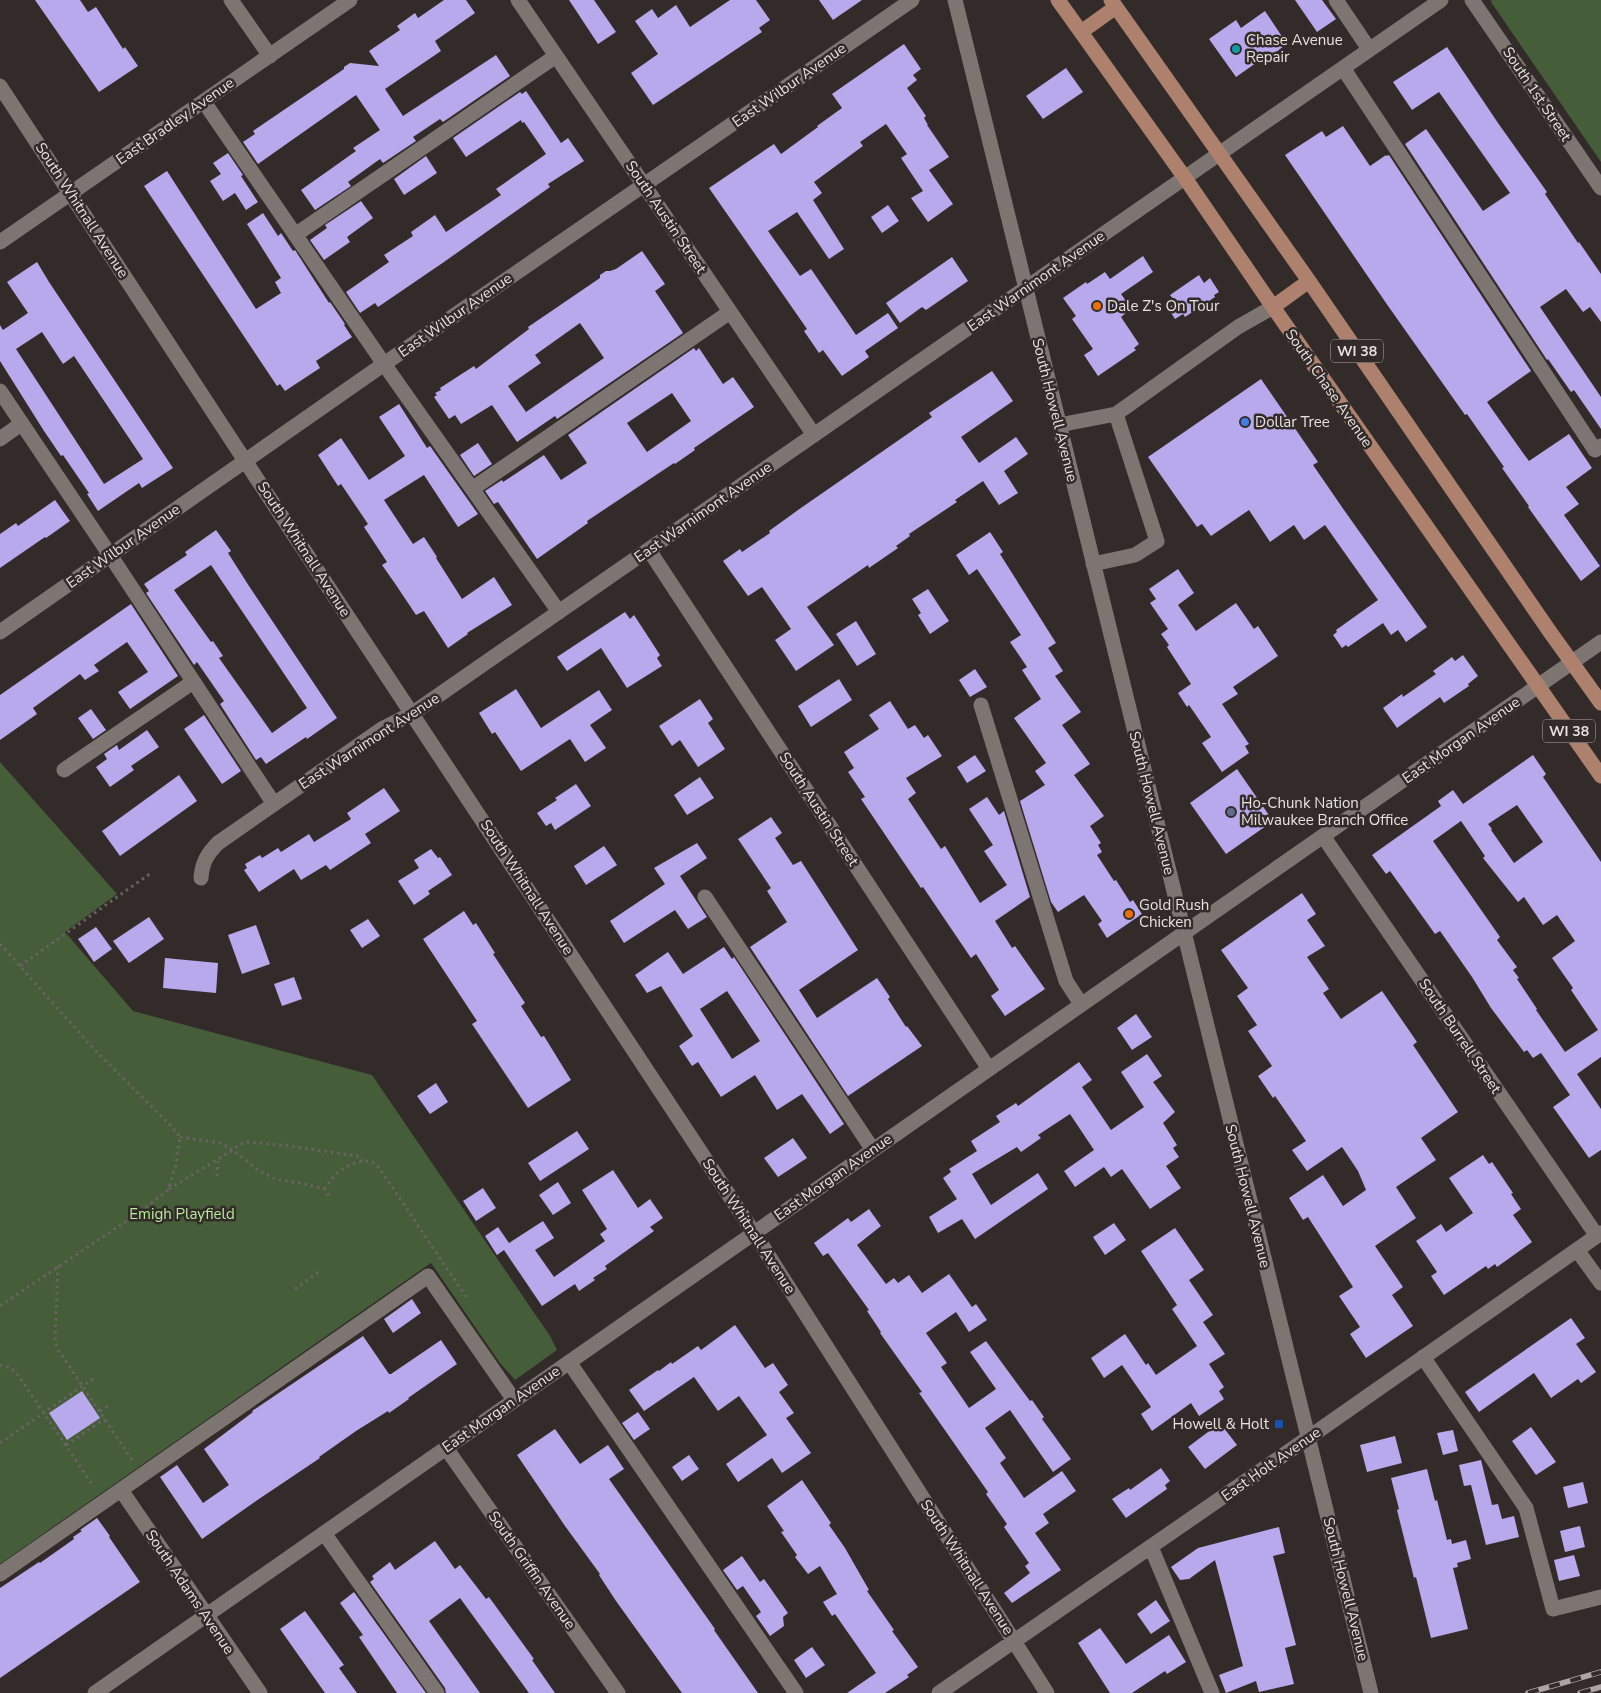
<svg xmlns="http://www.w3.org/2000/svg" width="1601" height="1693" font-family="'Nunito Sans',sans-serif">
<rect width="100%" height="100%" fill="#322b29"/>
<path fill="#455d38" d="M1491 0H1601V162L1491 2Z
M0 762 117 894 65 932 133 1011 372 1075 550 1336 557 1350 515 1380 500 1363 431 1263 0 1564Z"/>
<path fill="#b8a9ec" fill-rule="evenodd" d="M35 0H80L88 12 96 7 123 49 125 47 138 66 99 92Z
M444 0H466L475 13 435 41 441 51 385 89 403 116 496 55 510 76 443 122 440 119 413 137 416 141 383 163 380 159 348 182 351 186 315 210 301 190 356 151 353 148 380 130 356 95 258 164 243 142 255 134 253 131 344 69V67L350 63 379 66 369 51 400 30 397 26 415 13 418 18Z
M569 0H594L616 32 598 44Z
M730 0H756L770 20 759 28 762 32 653 105 631 73 658 54 635 21 652 9 658 18 676 5 690 27Z
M819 0H862L833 20Z
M1295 0H1322L1336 19 1317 32Z
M1265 11 1287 44 1268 58 1266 56 1236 77 1209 39 1236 20 1241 28Z
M904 44 921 69 913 75 917 80 907 88 926 116 924 118 928 125H927L949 157 929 170 953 204 928 222 911 198 923 191 901 158 907 154 886 124 860 142 863 146 814 182 822 193 813 200 844 249 829 259 797 212 768 231 800 276 811 269 856 335 888 313 898 328 865 351 869 357 842 376 823 350 819 353 804 331 807 329 709 188 774 144 781 154 818 127 817 126 842 108 832 94Z
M1447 47 1498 123 1547 192 1545 194 1578 243 1579 242 1601 274V322L1590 307 1583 312 1566 289 1540 307 1601 397V429L1574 390 1571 392 1548 359 1547 360 1405 144 1426 129 1483 211 1510 193 1439 92 1412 110 1393 82Z
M1066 68 1083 92 1043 119 1026 96Z
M526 91 561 143 568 138 584 161 548 184 550 187 444 262 378 307 375 303 360 313 346 292 389 262 384 255 413 236 411 232 435 215 446 232 501 195 496 189 546 154 524 122 522 123 521 120 466 157 453 138 520 92 522 94Z
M1343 126 1370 166 1386 155V156L1389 155 1531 371 1487 402 1523 453 1529 461 1569 434 1592 468 1566 487 1579 504 1564 515 1600 566 1581 581 1528 507 1529 506 1502 468 1504 467 1467 414 1465 415 1386 303 1285 155 1322 131 1326 137Z
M228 153 243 175 241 176 258 202 246 210 235 193 223 201 210 181 221 174 213 163Z
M426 156 437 173 404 195 394 179Z
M167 171 256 309 281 293 275 282 281 278 247 224 263 213 278 236 281 233 293 251 295 250 329 303 330 302 345 324 344 325 352 337 316 361 320 368 285 391 280 384 277 386 144 186Z
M361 201 373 218 347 237 350 242 324 260 310 240 327 228 325 225Z
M888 205 899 221 882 233 871 217Z
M642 251 665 284 655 291 683 333 557 419 555 416 517 442 492 405 461 424 455 415 449 419 434 397 437 395 435 393 441 390 440 388 474 366 476 369 529 329 528 327 600 278V275L606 271H610L616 269ZM580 323 604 358 526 412 508 386 541 363 535 355Z
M1143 256 1153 272 1121 294 1126 301 1121 305 1126 313 1121 317 1139 344 1134 348 1136 350 1098 376 1084 355 1093 349 1072 319 1076 316 1063 298 1086 282 1087 284 1105 272 1110 279Z
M952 257 968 281 926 310 922 307 900 323 886 303Z
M37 262 49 282 173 468 142 488 139 483 98 511 87 494 89 493 63 455 61 456 44 431 0 361V325L3 330 28 313 7 282ZM42 332 63 364 74 356 143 459 104 484 16 349Z
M1199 275 1204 283 1210 278 1219 292 1214 295 1215 297 1185 317 1183 314 1175 319 1168 308 1176 303 1170 295Z
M694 348 696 351 699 348 723 384 733 377 754 407 694 448 695 450 675 464 674 463 587 521 588 523 537 559 498 502 494 504 485 491 502 480 503 482 544 455 561 480 587 463 568 435ZM672 393 691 421 647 452 627 423Z
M992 371 1013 401 961 437 979 463 1016 437 1028 454 1004 471 1018 493 999 505 983 481 955 500 957 502 909 534 910 536 896 546 898 548 869 568 868 565 807 607 834 645 796 671 775 640 791 629 762 587 748 596 723 561 740 549 742 552 770 533 769 531 798 510 932 417 929 413Z
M1261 379 1318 462 1313 465 1344 510 1427 627 1406 642 1398 630 1391 635 1383 623 1348 647 1346 645 1342 648 1333 635 1337 632 1336 630 1378 600 1325 525 1304 540 1294 525 1270 542 1249 510 1211 536 1202 524 1197 527 1148 457Z
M399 404 427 448 430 446 478 514 458 527 424 475 384 500 413 544 424 537 437 557 436 558 462 599 494 577 512 605 467 633 468 634 448 648 424 611 416 615 396 585 382 565 387 562 364 527 368 524 341 484 338 486 318 455 341 438 369 480 405 456 379 417Z
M478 443 492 464 474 476 460 455Z
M55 500 70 521 46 538 45 537 0 568V534L16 523 18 526Z
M216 530 231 551 228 553 249 586 337 718 307 739 306 737 266 764 261 757 256 760 220 704 224 701 197 662 194 665 146 593 149 591 144 584 187 555 185 552ZM211 565 307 708 272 733 219 658 223 656 213 641 211 642 174 590Z
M990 532 1003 552 1000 554 1056 643 1048 648 1063 671 1055 676 1081 712 1062 725 1090 764 1074 775 1104 816 1090 826 1101 843 1098 845 1102 852 1097 855 1114 881 1116 880 1130 902 1133 900 1142 914 1107 938 1098 924 1102 921 1084 895 1058 912 1051 902 1020 801 1045 785 1035 771 1046 763 1014 718 1041 699 1022 670 1027 667 1010 642 1021 635 977 569 969 575 956 555Z
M1178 569 1194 593 1178 605 1196 631 1236 603 1254 629 1258 626 1278 656 1233 687 1238 694 1222 704 1249 744 1245 746 1249 753 1222 772 1202 743 1211 737 1189 705 1187 707 1178 693 1191 684 1167 647 1169 645 1161 634 1168 629 1150 603 1156 599 1149 589Z
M928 589 949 621 930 634 918 615 921 613 912 599Z
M131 604 178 676 130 709 118 692 148 672 127 642 94 665 99 671 85 680 80 674 33 708 37 714 0 740V695Z
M625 612 630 619 634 615 660 655 657 658 662 666 627 688 601 648 567 671 557 657Z
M856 621 876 654 857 666 836 634Z
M1463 655 1478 676 1468 684 1469 686 1444 703 1440 697 1397 728 1383 708 1402 694 1403 697 1436 674 1433 671 1452 657 1455 661Z
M975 669 987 687 970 697 959 680Z
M839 679 852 700 811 727 798 706Z
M516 689 541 728 599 690 612 710 590 725 606 748 585 762 570 739 521 771 495 732 492 734 479 713Z
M700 699 713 719 708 723 725 749 698 767 680 740 672 746 659 726Z
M890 701 908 729 915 725 924 738 928 735 942 756 906 778 916 793 908 799 941 849 945 846 980 903 1007 885 984 851 993 845 969 809 987 797 999 815 1004 811 1030 897 995 921 1012 948 1015 946 1045 989 1005 1016 991 996 999 990 976 954 971 958 923 887 921 888 861 799 865 797 848 772 854 768 844 752 879 729 869 715Z
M91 709 106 730 93 739 78 718Z
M204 715 241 771 222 784 184 729Z
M147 730 159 747 131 766 134 770 110 787 96 767 107 759 104 754 117 745 119 750Z
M975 755 986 771 967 783 957 767Z
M1533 755 1546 774 1543 777 1601 862V1057L1577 1074 1601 1109V1150L1589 1158 1553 1107 1570 1095 1541 1053 1533 1058 1527 1050 1524 1052 1491 1008 1472 977 1440 931 1435 934 1390 871 1386 874 1372 855 1441 806 1438 801 1453 790 1463 804ZM1517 805 1543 842 1514 863 1491 830 1492 829 1488 824ZM1461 821 1485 856 1483 858 1518 902 1524 897 1543 925 1557 915 1575 941 1552 958 1573 988 1571 990 1598 1030 1565 1052 1536 1010 1537 1009 1517 979 1519 978 1513 970 1517 967 1497 940 1500 937 1433 841Z
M1237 769 1273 821 1226 854 1190 803Z
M179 775 197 801 120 856 102 831Z
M700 777 714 798 687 815 674 795Z
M576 784 591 806 555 830 551 823 546 826 537 813 557 800 555 798Z
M384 788 400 811 365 834 371 843 330 870 326 865 301 880 294 869 259 892 244 870 247 868 245 864 260 855 262 858 278 848 281 852 309 834 314 842 351 819 347 813Z
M771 817 782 833 775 838 793 865 801 861 858 950 799 990 817 1018 877 978 890 997 888 999 906 1027 907 1026 922 1046 848 1096 750 947 787 922 767 891 771 888 738 839Z
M697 843 707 858 680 876 707 917 688 929 675 910 624 943 610 921 665 884 654 868Z
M604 846 617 865 586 885 574 866Z
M431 849 438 858 440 857 452 875 428 891 430 894 414 905 398 881 419 868 414 860Z
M1302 893 1316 914 1307 920 1325 946 1307 957 1329 989 1323 993 1341 1019 1382 991 1417 1042 1413 1045 1458 1112 1421 1138 1436 1160 1396 1187 1416 1218 1375 1246 1403 1287 1392 1295 1413 1326 1366 1358 1350 1334 1360 1327 1339 1296 1353 1287 1308 1217 1303 1220 1289 1198 1323 1175 1343 1206 1366 1190 1358 1171 1342 1147 1307 1171 1292 1150 1306 1141 1275 1096 1273 1098 1258 1076 1272 1066 1248 1031 1257 1025 1237 996 1248 988 1221 950Z
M464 911 473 925 476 923 495 953 493 954 525 1003 521 1006 541 1037 544 1036 571 1080 528 1108 472 1024 477 1021 423 939Z
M149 917 164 939 129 963 113 941Z
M368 919 380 936 362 948 350 930Z
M256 925 270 964 242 974 228 935Z
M96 927 112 949 94 962 78 939Z
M724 947 732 959 734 957 844 1124 830 1134 802 1094 777 1110 755 1075 721 1097 698 1062 692 1066 679 1046 693 1036 661 986 647 993 635 975 668 952 683 974ZM727 991 760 1041 732 1059 700 1009Z
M165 958 218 963 216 993 163 988Z
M294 977 302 999 282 1006 274 984Z
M1136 1014 1152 1037 1132 1050 1117 1028Z
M1147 1054 1162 1076 1153 1082 1175 1112 1163 1123 1177 1145 1173 1148 1179 1157 1166 1166 1181 1188 1150 1209 1122 1169 1111 1177 1104 1167 1075 1187 1064 1171 1094 1150 1070 1114 1038 1135 1041 1138 1021 1152 1017 1147 972 1174 991 1205 1038 1173 1048 1189 975 1239 962 1219 938 1233 929 1217 957 1199 943 1178 951 1172 949 1169 977 1151 971 1141 1000 1122 996 1116 1016 1103 1018 1106 1079 1062 1092 1080 1082 1087 1111 1130 1144 1107 1121 1072Z
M436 1083 448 1102 430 1114 417 1096Z
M577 1131 589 1149 540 1181 528 1163Z
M793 1138 807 1158 778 1177 764 1158Z
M1483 1155 1489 1164 1492 1162 1513 1193 1511 1194 1521 1209 1513 1215 1532 1242 1497 1267 1495 1264 1488 1269 1486 1266 1444 1295 1431 1276 1437 1272 1416 1241 1441 1224 1446 1232 1473 1213 1449 1178Z
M613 1170 638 1208 650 1199 663 1218 650 1227 654 1231 605 1266 607 1269 593 1278 595 1280 579 1291 575 1284 542 1306 504 1250 497 1255 485 1236 498 1227 509 1243 543 1221 554 1238 535 1250 554 1277 605 1241 600 1234 607 1229 582 1190Z
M558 1182 571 1203 553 1215 539 1195Z
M483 1188 496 1208 476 1221 463 1201Z
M869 1209 881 1226 857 1245 886 1284 894 1278 898 1283 909 1275 922 1293 949 1274 972 1307 976 1304 987 1320 969 1332 956 1312 926 1333 947 1363 941 1367 969 1408 996 1389 970 1352 986 1341 1030 1401 1032 1400 1044 1417 1042 1419 1071 1459 1053 1472 1010 1410 985 1428 1006 1458 1000 1463 1024 1498 1062 1471 1076 1491 1043 1514 1049 1523 1035 1533 1061 1570 1012 1603 1004 1593 1030 1573 1025 1566 1029 1563 1004 1527 1007 1524 986 1494 988 1492 919 1393 922 1392 880 1333 881 1332 867 1311 869 1310 828 1253 823 1256 814 1243 848 1218 851 1222Z
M1114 1223 1126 1240 1105 1255 1093 1237Z
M1175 1228 1204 1270 1189 1280 1213 1315 1203 1322 1225 1354 1209 1364 1224 1387 1219 1391 1224 1399 1199 1416 1191 1403 1152 1431 1141 1414 1151 1407 1122 1365 1104 1378 1091 1358 1125 1334 1146 1365 1148 1363 1156 1375 1197 1346 1172 1309 1177 1305 1141 1251Z
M412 1299 421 1313 393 1333 384 1319Z
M1571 1318 1585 1338 1576 1344 1596 1372 1581 1383 1578 1379 1551 1398 1534 1373 1479 1412 1465 1392Z
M735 1325 765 1368 773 1363 788 1385 779 1392 794 1413 786 1418 811 1453 782 1473 772 1458 738 1482 726 1464 767 1435 739 1396 718 1411 694 1377 644 1411 629 1390 658 1370 659 1371 671 1362 672 1364 698 1346 701 1350Z
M363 1336 389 1374H391L441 1340 457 1364 408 1398 409 1399 389 1413 388 1411 356 1431 319 1457 320 1458 256 1501 202 1539 160 1477 177 1465 203 1503 229 1485 204 1449 253 1412 252 1411Z
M82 1391 100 1418 67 1440 49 1413Z
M638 1412 650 1429 634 1440 622 1423Z
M1220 1423 1237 1445 1205 1469 1188 1447Z
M1531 1427 1556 1462 1536 1475 1512 1441Z
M555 1429 580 1464 608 1445 624 1469 609 1479 715 1629 714 1630 758 1693H682L616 1601 599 1575 600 1574 565 1526 517 1455Z
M1453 1430 1458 1451 1443 1455 1437 1433Z
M1395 1436 1402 1463 1367 1472 1360 1445Z
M689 1455 699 1469 682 1481 672 1467Z
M1481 1460 1492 1505 1498 1504 1502 1519 1514 1516 1519 1537 1486 1545 1471 1485 1464 1486 1459 1465Z
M1161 1468 1170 1481 1165 1485 1167 1489 1126 1518 1112 1499 1129 1488 1130 1490Z
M1427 1469 1435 1501 1437 1500 1447 1540 1451 1539 1452 1544 1466 1540 1471 1559 1457 1563 1458 1567 1453 1568 1468 1629 1431 1638 1416 1577 1414 1578 1397 1510 1399 1509 1391 1478Z
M802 1480 831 1523 829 1525 845 1548 869 1590 867 1591 894 1630 892 1631 918 1667 907 1675 909 1677 885 1693H847L876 1673 835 1614 832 1616 823 1602 837 1594 820 1566 808 1574 795 1557 797 1555 781 1532 784 1531 767 1506Z
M1583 1482 1588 1503 1568 1508 1563 1487Z
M97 1518 110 1536 109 1537 140 1582 0 1678V1588L39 1562 40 1563 74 1539 73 1537 82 1531 80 1530Z
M1580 1526 1585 1547 1565 1552 1560 1531Z
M1279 1527 1285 1553 1273 1556 1296 1645 1285 1648 1294 1684 1259 1692 1256 1681 1226 1693 1219 1675 1243 1666 1215 1560 1189 1579 1180 1580 1171 1567 1198 1548Z
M435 1541 455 1569 460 1565 486 1599 489 1597 534 1659 532 1660 555 1693H529L460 1598 429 1621 480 1693H446L445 1688 370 1582 374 1579 372 1576 390 1562 395 1570Z
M1574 1555 1580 1576 1559 1581 1554 1560Z
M742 1556 760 1582 764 1579 788 1613 783 1617 784 1626 770 1636 756 1616 761 1612 743 1586 737 1590 723 1570Z
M354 1592 426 1693H397L359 1637 363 1635 340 1603Z
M1156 1600 1170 1621 1151 1634 1137 1614Z
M305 1611 344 1665 339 1668 357 1693H325L280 1629Z
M1100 1628 1126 1664 1169 1635 1186 1662 1167 1674 1165 1671 1132 1693H1110L1078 1643Z
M812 1647 825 1665 806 1678 794 1660Z"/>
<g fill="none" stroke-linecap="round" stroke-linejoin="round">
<path stroke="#696361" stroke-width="3" stroke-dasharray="2.5 4" stroke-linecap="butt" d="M0 944 93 1048 172 1127 180 1137 176 1164 168 1190 140 1212 0 1306
M20 966 151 873
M180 1137 220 1143 233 1150 240 1144 249 1142 290 1146 357 1156 363 1160
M217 1176 218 1161
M169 1189 233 1150 258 1170 275 1179 305 1184 324 1189 331 1199
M324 1189C328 1184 332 1178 337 1173 346 1165 367 1156 377 1165L467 1298
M140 1212 147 1223
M58 1266 55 1340 57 1348 132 1460
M295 1289 320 1271
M0 1365 11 1368 18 1375 94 1487
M100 1411 111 1404
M0 1443 94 1378
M66 1445 105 1419"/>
<path stroke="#7d7572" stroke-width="15" d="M231 0 270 56
M518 0 814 435
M955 0 1371 1693
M1336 0 1369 49
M1472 0 1601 188
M1343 68 1595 450 1601 446
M0 86 234 444 754 1233 1047 1693
M204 102 384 364 559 612
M295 235 556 56
M0 242 350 0
M0 391 110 555 274 804
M1059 425 1116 414
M0 439 21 424
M472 489 730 312
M649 550 989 1069
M1093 564 1135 555 1157 541 1116 414 1238 327 1273 307
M0 632 384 364 912 0
M981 705 1066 981 1081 1004
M64 770 193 682
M1323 836 1597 1236
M201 878C202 863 207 854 218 843L382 729 413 713 1441 0
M705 897 873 1150
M1577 1250 1601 1283
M1423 1357 1526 1508 1553 1609 1601 1597
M569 1362 796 1693
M446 1448 618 1693
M121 1490 260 1693
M324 1533 437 1693
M1151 1547 1212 1693
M0 1574 428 1276 514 1400
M95 1693 1601 642
M939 1693 1308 1438 1601 1233"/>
<path stroke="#ad816d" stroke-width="15" d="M1058 0 1185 178 1273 307 1601 776
M1111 0 1309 281 1550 632 1601 703
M1081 32 1116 7
M1273 307 1309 281"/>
<defs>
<path id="rail" d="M1528 1693 1601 1672
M1580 1693 1601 1687"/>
</defs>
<use href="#rail" stroke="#aba5a3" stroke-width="5.5"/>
<use href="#rail" stroke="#322b29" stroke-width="4" stroke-dasharray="11" stroke-linecap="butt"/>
</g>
<circle fill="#0f9aa8" stroke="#322b29" stroke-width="2" cx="1236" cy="49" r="5"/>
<g fill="#e8710a" stroke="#322b29" stroke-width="2">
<circle cx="1097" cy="306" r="5"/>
<circle cx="1129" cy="914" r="5"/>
</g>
<circle fill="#3f7fe0" stroke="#322b29" stroke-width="2" cx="1245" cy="422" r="5"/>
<circle fill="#5c6f8a" stroke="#322b29" stroke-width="2" cx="1231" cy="812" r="5"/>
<rect fill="#1a4fb4" stroke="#322b29" stroke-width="2" x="1274" y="1419" width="10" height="10" rx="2.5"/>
<g text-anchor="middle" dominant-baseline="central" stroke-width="5" stroke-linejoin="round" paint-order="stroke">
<g fill="#322b29" stroke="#b1aba9" stroke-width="1">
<rect x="1331" y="339.5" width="52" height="23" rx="4"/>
<rect x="1543" y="719.5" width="52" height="23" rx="4"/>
</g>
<g font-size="14" font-weight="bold" fill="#e7e2e0">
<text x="1357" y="351">WI 38</text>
<text x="1569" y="731">WI 38</text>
</g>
<g font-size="15" fill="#e7e2e0" stroke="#322b29" text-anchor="start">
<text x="1246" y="40">Chase Avenue<tspan x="1246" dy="17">Repair</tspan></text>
<text x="1107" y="306">Dale Z's On Tour</text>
<text x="1255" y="422">Dollar Tree</text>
<text x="1241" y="803">Ho-Chunk Nation<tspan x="1241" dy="17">Milwaukee Branch Office</tspan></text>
<text x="1139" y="905">Gold Rush<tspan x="1139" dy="17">Chicken</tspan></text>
<text x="1269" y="1424" text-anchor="end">Howell &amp; Holt</text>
</g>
<g font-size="15" fill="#e7e2e0" stroke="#322b29">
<text transform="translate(789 85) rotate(-35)">East Wilbur Avenue</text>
<text transform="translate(1537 94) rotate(56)">South 1st Street</text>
<text transform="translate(175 121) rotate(-35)">East Bradley Avenue</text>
<text transform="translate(82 210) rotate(57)">South Whitnall Avenue</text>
<text transform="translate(666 217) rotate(56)">South Austin Street</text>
<text transform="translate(1036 281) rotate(-35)">East Warnimont Avenue</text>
<text transform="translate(455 315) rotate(-35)">East Wilbur Avenue</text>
<text transform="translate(1329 388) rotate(55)">South Chase Avenue</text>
<text transform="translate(1055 410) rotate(76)">South Howell Avenue</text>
<text transform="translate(703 512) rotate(-35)">East Warnimont Avenue</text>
<text transform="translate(123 546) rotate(-35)">East Wilbur Avenue</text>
<text transform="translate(304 549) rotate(57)">South Whitnall Avenue</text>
<text transform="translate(1461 740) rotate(-35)">East Morgan Avenue</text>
<text transform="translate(369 741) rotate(-33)">East Warnimont Avenue</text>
<text transform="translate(1152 803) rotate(76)">South Howell Avenue</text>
<text transform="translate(819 809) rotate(57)">South Austin Street</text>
<text transform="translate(527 887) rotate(57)">South Whitnall Avenue</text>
<text transform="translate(1460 1036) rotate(56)">South Burrell Street</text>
<text transform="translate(833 1177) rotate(-35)">East Morgan Avenue</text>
<text transform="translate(1248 1196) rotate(76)">South Howell Avenue</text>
<text transform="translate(749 1226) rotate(57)">South Whitnall Avenue</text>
<text transform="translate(501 1409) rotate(-35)">East Morgan Avenue</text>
<text transform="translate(1271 1464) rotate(-35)">East Holt Avenue</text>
<text transform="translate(967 1567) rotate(57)">South Whitnall Avenue</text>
<text transform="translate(532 1570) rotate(55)">South Griffin Avenue</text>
<text transform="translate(1346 1589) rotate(76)">South Howell Avenue</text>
<text transform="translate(190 1592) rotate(56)">South Adams Avenue</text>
</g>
<g font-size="15" fill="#b4ec98" stroke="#322b29">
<text x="182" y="1214">Emigh Playfield</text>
</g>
</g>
</svg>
